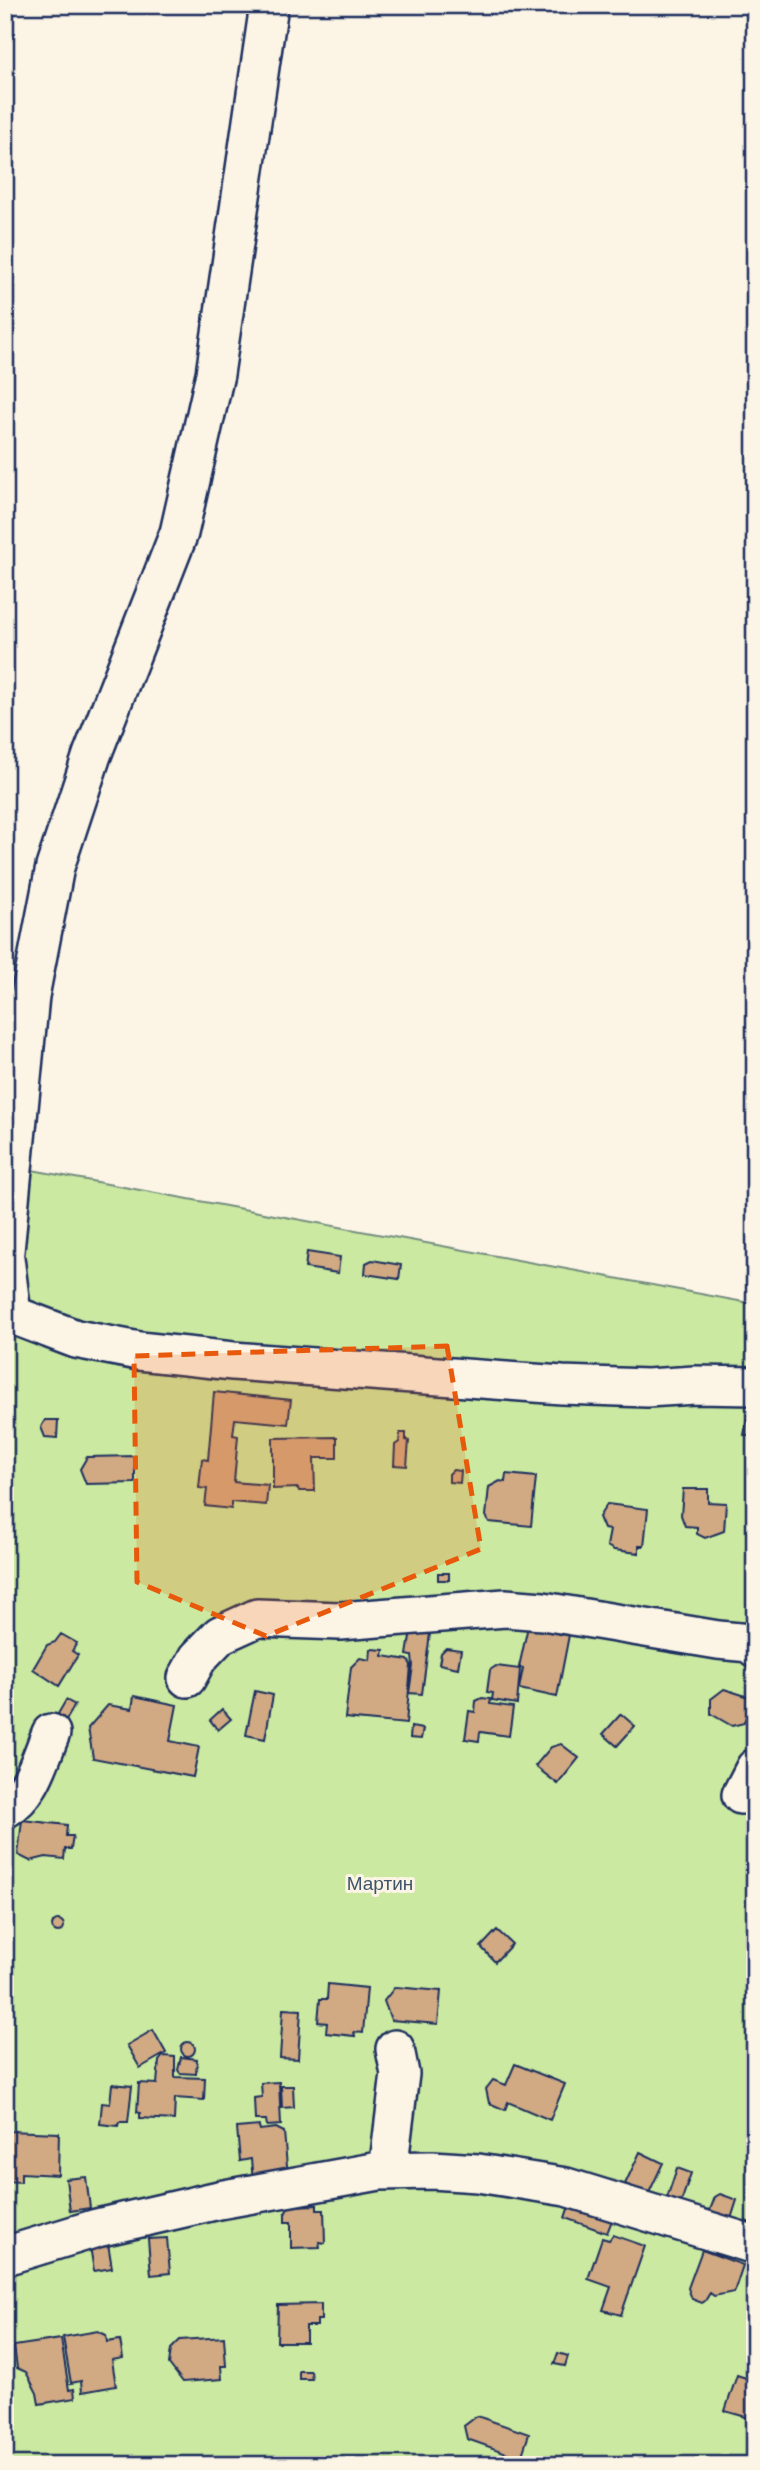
<svg xmlns="http://www.w3.org/2000/svg" width="760" height="2470" font-family="'Architects Daughter',sans-serif">
<rect width="100%" height="100%" fill="#fcf5e5"/>
<filter id="ink" filterUnits="userSpaceOnUse"><feTurbulence type="fractalNoise" baseFrequency=".0143" numOctaves="2"/><feDisplacementMap in="SourceGraphic" scale="14" xChannelSelector="R" yChannelSelector="G"/><feConvolveMatrix kernelMatrix="1 2 1 2 8 2 1 2 1" color-interpolation-filters="sRGB"/></filter>
<g filter="url(#ink)">
<path fill="#cbe9a0" stroke="#738c7f" stroke-width="2" d="M5 1165 755 1304V2465H5Z"/>
<path fill="#d1a983" stroke="#1b2f5e" stroke-width="2" d="M307 1252 340 1257 338 1273 305 1268Z
M372 1260 401 1265 399 1279 365 1274 366 1263Z
M214 1392 291 1400 288 1424 235 1419 233 1435 238 1436 234 1482 268 1485 266 1505 231 1502V1509L205 1506 207 1489 199 1488 202 1459 208 1460Z
M752 1411 755 1412V1437L744 1435 749 1412Z
M45 1420H58L57 1438 45 1437 41 1427Z
M400 1433H406V1440L409 1441 407 1466 394 1465 395 1445 399 1442Z
M337 1437V1458H314L315 1491H299L298 1488 273 1489V1438Z
M135 1456V1483L86 1484 80 1469 87 1457Z
M453 1470 461 1471 460 1483 449 1482V1474Z
M506 1474 536 1477 531 1526 489 1522 486 1516 489 1487 500 1481 505 1482Z
M683 1489H708V1502L726 1503 724 1531 705 1538 697 1534V1527L685 1526 681 1515Z
M5 1496H11L8 1524H5Z
M607 1504 648 1509 644 1546H639V1553L614 1550 607 1546 610 1530 604 1529 599 1517Z
M438 1573H449V1580H438Z
M5 1604 12 1605 5 1647Z
M412 1624 431 1626 422 1694 409 1693 413 1666 412 1656 407 1655Z
M528 1626 570 1630 557 1697 519 1689 523 1668 519 1667Z
M61 1634 77 1643 72 1651 78 1655 59 1686 33 1669 47 1645 55 1642Z
M446 1648 461 1650 458 1668 439 1664 441 1653Z
M371 1649 384 1650 383 1656 408 1660 411 1665 406 1724 345 1718 351 1667 360 1658 370 1660Z
M496 1666 520 1669 517 1704 492 1700 493 1693 487 1692 490 1670Z
M724 1689 752 1698 744 1723 732 1726 711 1714V1699Z
M255 1691 273 1695 265 1739 246 1735Z
M134 1696 177 1705 170 1741 199 1747 193 1777 93 1758 88 1728 108 1705 132 1709Z
M482 1698 491 1699 490 1704 513 1707 509 1736 480 1732 479 1741 465 1739 469 1711 475 1712 476 1701Z
M66 1700 75 1705 60 1731 51 1726Z
M222 1709 231 1719 218 1730 210 1720Z
M621 1714 635 1726 617 1746 603 1734Z
M411 1727 423 1729 421 1739 410 1738Z
M561 1744 579 1758 558 1784 535 1766 551 1747Z
M22 1820 67 1825 66 1836H73L71 1849H65L64 1859 46 1857 30 1861 18 1855Z
M52 1926a6 6 0 1 1 12 0a6 6 0 1 1-12 0Z
M497 1930 512 1944 495 1962 481 1947Z
M328 1984 367 1988 363 2033 354 2032 355 2036 326 2033 327 2023 318 2022 320 1999H327Z
M395 1987 441 1991 438 2024 391 2020 384 2001Z
M283 2009 301 2010 298 2059 280 2058Z
M153 2030 166 2053 140 2068 127 2045Z
M181 2049a7 7 0 1 1 14 0a7 7 0 1 1-14 0Z
M163 2056 175 2057V2077L205 2078 204 2100 175 2098 174 2120 140 2118V2113L137 2112 139 2083 157 2084 159 2061Z
M181 2057 197 2059 196 2074 180 2073 178 2070Z
M515 2064 565 2084 550 2120 508 2102 505 2110 489 2103 486 2089 493 2080 506 2085Z
M279 2082 281 2125 267 2126 266 2120H255L254 2098 262 2097 261 2083Z
M112 2084 132 2086 128 2122H119L118 2126 100 2124 102 2103 110 2104Z
M281 2086H293L294 2107 282 2108Z
M259 2126 260 2130 276 2128 284 2132 288 2178 253 2182 251 2159 240 2161 237 2128Z
M7 2131 59 2133 58 2175 21 2173V2182L5 2181Z
M640 2152 663 2163 648 2195 625 2184Z
M677 2168 691 2173 679 2208 665 2204Z
M86 2177 90 2208 70 2211 66 2179Z
M720 2194 737 2200 730 2222 708 2215 715 2197Z
M571 2200 614 2215 607 2233 565 2218Z
M317 2205V2210H324L325 2243 319 2242 320 2247 291 2248V2222H285V2214L289 2206Z
M613 2235 645 2246 621 2315 603 2310 611 2287 588 2279 602 2238 609 2240Z
M167 2238 170 2273 151 2275 148 2239Z
M108 2243 112 2268 94 2271 90 2246Z
M702 2250 743 2265 734 2292 714 2296 710 2293 705 2301 702 2303 692 2299 688 2288Z
M321 2304V2320H317V2326H306V2342H277L278 2305Z
M98 2331 106 2335 107 2342 120 2340 123 2358 112 2360 116 2386 82 2392 81 2381 71 2383 63 2337Z
M224 2337 226 2366H221L222 2379 183 2382 169 2364 171 2349 180 2340Z
M61 2339 69 2390 74 2389 75 2398 39 2404 37 2393 26 2372 17 2368 14 2346Z
M558 2353 568 2356 565 2366 554 2364Z
M299 2371H311L312 2379H299Z
M737 2375 755 2381 750 2401 755 2402 753 2419 725 2411Z
M477 2416 529 2434 521 2458 467 2439 464 2426Z"/>
<g fill="none" stroke-linecap="round" stroke-linejoin="round">
<defs>
<path id="street" d="M5 1251 30 996 55 867 92 755 179 533 215 374 269 5
M5 1258 12 1314
M5 1312 76 1339 139 1351 233 1361 562 1385 647 1388 695 1385 755 1386
M187 1678 198 1658 220 1635 257 1618 340 1621 505 1608 543 1611 718 1640 750 1643 755 1648
M741 1795 755 1768
M5 1809C32 1794 40 1759 51 1733
M388 2171 400 2074 395 2049
M5 2256 97 2228 219 2200 379 2171 432 2170 478 2173 566 2187 755 2245"/>
</defs>
<use href="#street" stroke="#1b2f5e" stroke-width="42"/>
<use href="#street" stroke="#fcf5e5" stroke-width="37"/>
</g>
</g>
<path fill="#e8590c" fill-opacity="0.2" stroke="#e8590c" stroke-width="5" stroke-dasharray="14 9" stroke-linejoin="round" d="M447 1346 481 1549 266 1636 137 1582 134 1356Z"/>
<g text-anchor="middle" dominant-baseline="central" stroke-width="6" stroke-linejoin="round" paint-order="stroke">
<g font-size="19" fill="#3e546b" stroke="#fcf5e5">
<text x="380" y="1884">Мартин</text>
</g>
</g>
<rect width="760" height="2470" fill="none" stroke="#fcf5e5" stroke-width="28"/>
<rect x="14" y="14" width="732" height="2442" fill="none" stroke="#1b2f5e" stroke-width="2.5" filter="url(#ink)"/>
</svg>
